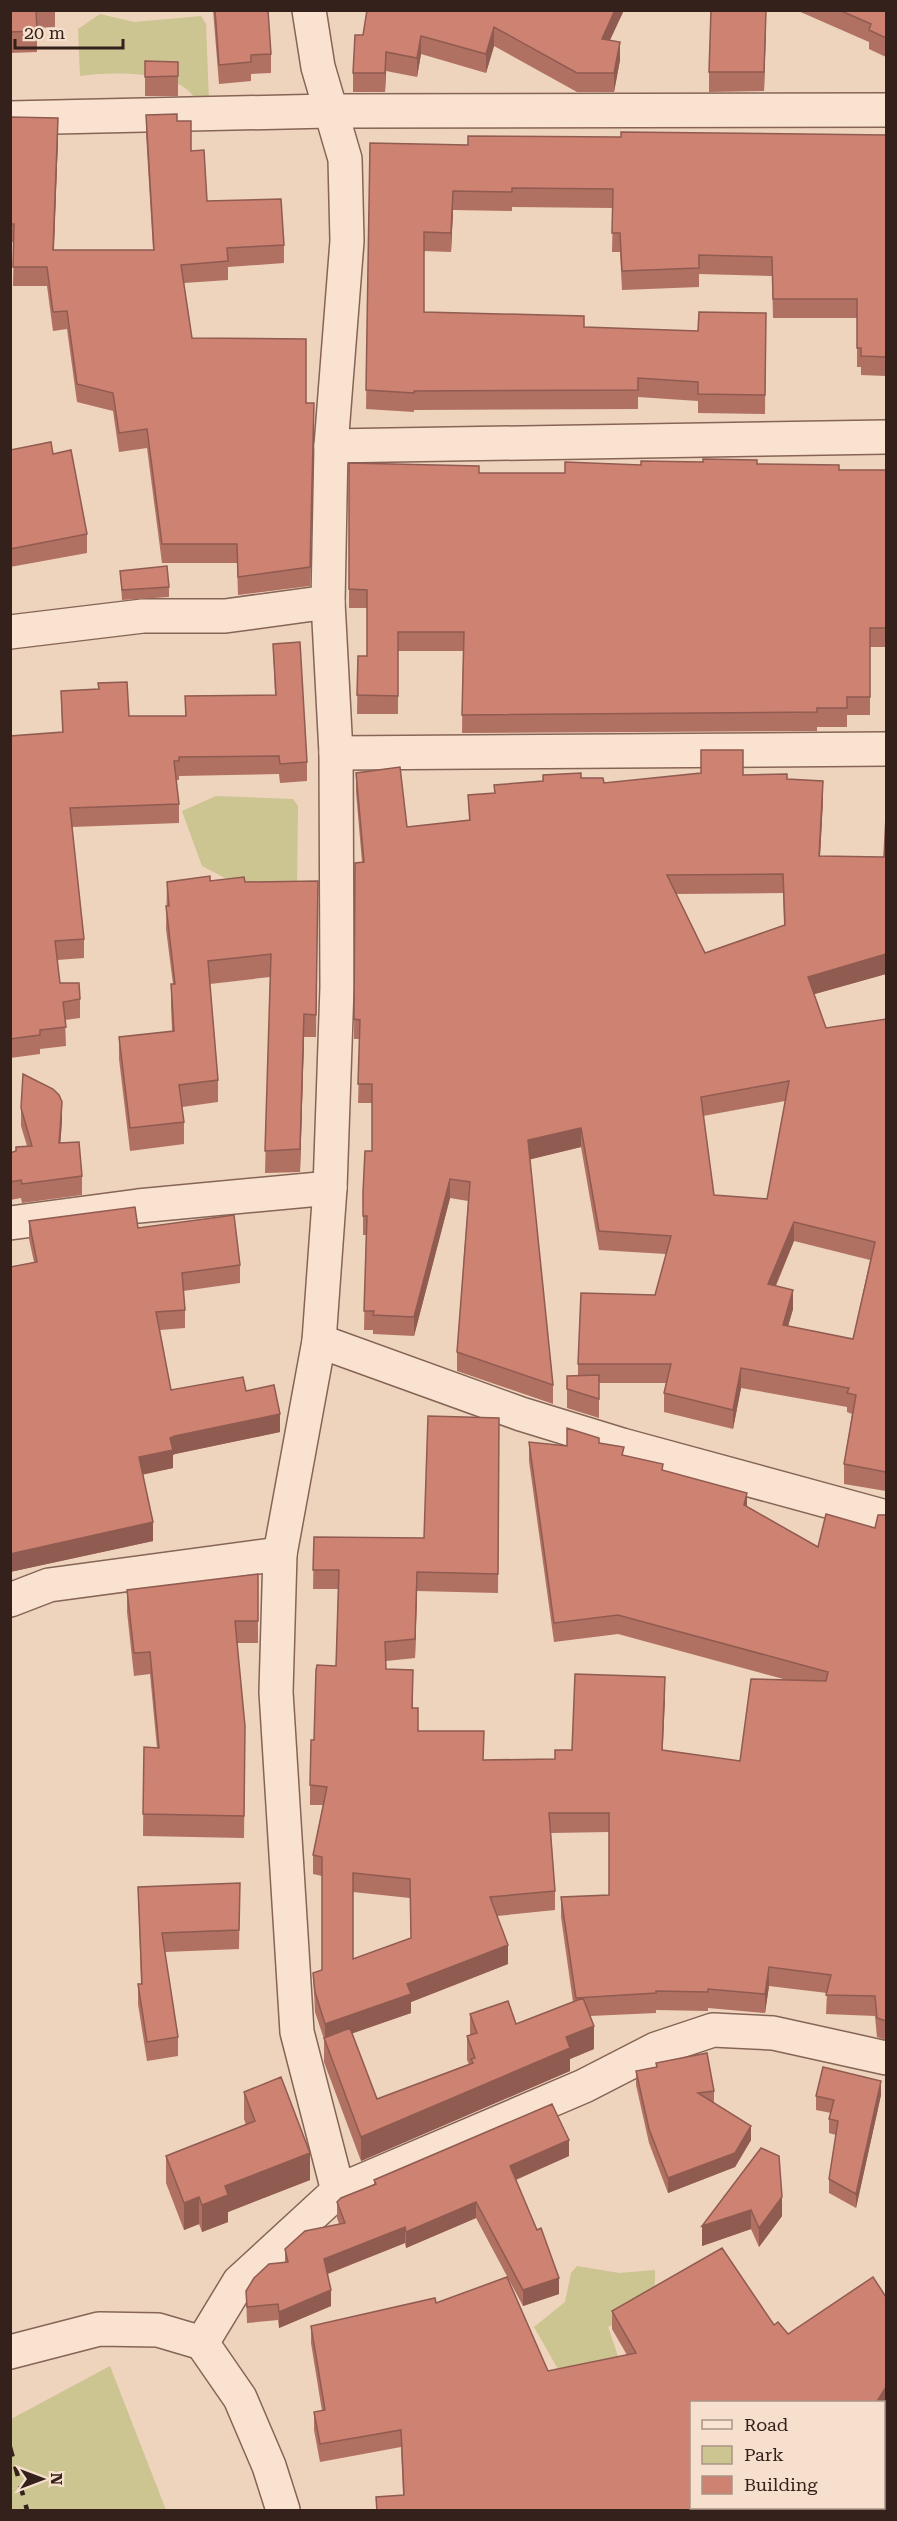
<svg xmlns="http://www.w3.org/2000/svg" width="897" height="2521" font-family="'Roboto Serif',serif">
<rect width="100%" height="100%" fill="#eed3bd"/>
<path fill="#ccc491" d="M100 14 134 22 201 16 206 24 209 101H196C182 69 110 72 80 76L78 29Z
M216 796 293 799 298 806 297 891 248 890 202 866 182 811Z
M577 2266 619 2273 655 2270C657 2307 637 2312 608 2327L618 2356 619 2390 596 2373 558 2369 534 2327 565 2302 571 2273Z
M110 2366 166 2510H11V2419Z"/>
<g fill="none" stroke-linecap="round" stroke-linejoin="round">
<defs>
<path id="minor" d="M10 118 329 111 886 110
M331 446 886 437
M10 632 143 616H225L328 602
M336 753 886 749
M10 1223 138 1206 330 1188
M319 1341 521 1414 622 1445 886 1517
M10 1600 49 1585 280 1554
M202 2343 240 2398 269 2466 283 2510"/>
<path id="tertiary" d="M309 10 318 67 345 159 347 241 331 446 328 602 336 753 337 987 330 1188 319 1341 280 1554 276 1692 297 2032 338 2191
M10 2352 99 2329 158 2330 202 2343 239 2282 338 2191 584 2086 656 2049 713 2030 773 2033 886 2058"/>
</defs>
<use href="#minor" stroke="#866456" stroke-width="36"/>
<use href="#tertiary" stroke="#866456" stroke-width="36"/>
<use href="#minor" stroke="#f9e3d0" stroke-width="33"/>
<use href="#tertiary" stroke="#f9e3d0" stroke-width="33"/>
<path stroke="#35211b" stroke-width="4.5" stroke-dasharray="10 10" stroke-linecap="butt" d="M10 2447 27 2510"/>
</g>
<path fill="#b07062" fill-rule="evenodd" d="M10 10H55V27L37 28V52L10 53Z
M213 10H268L271 54V73L251 74V81L219 84Z
M367 10H624L610 40 620 60 614 92H577L494 46 486 73 421 54 417 77 386 71 385 92H353V73L363 35Z
M796 10H886V57L869 49V42Z
M766 24 764 91 709 92V72Z
M145 61 178 62V96H145Z
M146 115 177 121 191 151 207 201 284 245V263L228 267V280L184 283 192 338 306 403 314 421 310 586 238 595 237 563H162L147 448 119 452 113 411 77 402 67 329 53 331 47 286H13L14 242H10V117L58 137 54 250H153L146 134Z
M886 135V376L861 375V367H857V318H773L772 276 699 274V287L622 290 620 252H612L613 208 512 207V211L453 210 451 252 424 251V312L584 327 698 331 766 313 765 414 698 413V401L638 397V409L414 410V412L366 409 370 143 468 145 621 137Z
M10 450 53 454 87 534V553L10 567Z
M349 463 479 473H565L641 465 757 464 839 470H886V647H870V715H847V727H817V731L462 733 463 651H398V714H357L358 656H367V608H349Z
M120 571 169 587V597L122 600Z
M273 644 307 762V781L280 783 279 774 179 776V780H176L179 804V823L72 827 84 939V958L57 960 60 983 80 999V1018L65 1020 66 1046 40 1049V1054L10 1058V736L62 732 61 691 98 689V683L129 716H185V696L275 695Z
M356 773 407 827 469 820 468 795 494 793V785L581 778 604 783 743 775 787 779 823 800 820 856 886 974 814 994 826 1028 886 1019V1491L844 1484V1464L852 1414 847 1412V1407L741 1388 733 1429 664 1412V1393L666 1383H599V1418L567 1408V1376H578V1364L655 1295 666 1254 599 1250 581 1147 530 1159 553 1385V1404L457 1371V1352L468 1201 450 1198 414 1336 373 1334V1330H364L366 1235H363V1192L372 1151V1103H358L360 1039H354L355 863 362 862 356 792ZM783 893 784 925 705 953 676 894ZM785 1101 767 1199 714 1195 703 1116ZM794 1241 870 1260 853 1339 788 1326 793 1309 776 1286Z
M210 881 245 882 318 881 316 1037H304L300 1172 265 1173 270 977 210 984 218 1080V1102L182 1107 184 1122V1144L130 1151 119 1059V1037L172 1031 171 1006V984H173L166 929 167 882Z
M21 1108 62 1121 60 1143 82 1176V1195L22 1203 21 1198 10 1200V1153L16 1152 27 1146 21 1126Z
M29 1221 138 1228 240 1265V1283L183 1291 185 1310V1328L160 1330 171 1390 246 1391 280 1432 175 1454 173 1455V1468L142 1475 153 1541 10 1572V1267L34 1262 29 1239Z
M499 1418 498 1593 417 1591 415 1658 386 1661V1669L413 1689V1708L418 1731 484 1760 555 1759 665 1696 662 1750 740 1761 787 1680 618 1634 554 1642 529 1461V1442L567 1446 599 1443 624 1455 663 1470 747 1507 818 1547 875 1528 886 1515V2040L877 2037 875 2016 826 2014 827 1993 769 1986 765 2013 708 2008V2011L656 2010V2013L590 2016 594 2049 570 2059V2071L361 2161 324 2062V2039L315 2012 313 1973 322 1970V1876L313 1874V1855L323 1805H310V1785L314 1740 336 1666 338 1589H313L314 1537 424 1538ZM609 1832V1895L561 1897V1917L573 2002 516 2024 470 2014V2035L467 2036V2060L469 2064 377 2099 352 2033 411 2013V2002L508 1964 497 1916 555 1910V1891L551 1833ZM353 1892 410 1898 411 1938 353 1959Z
M258 1574V1643H237L245 1749 244 1838 143 1836 144 1747 157 1748 150 1674 134 1676 127 1612V1590Z
M240 1883 239 1949 165 1952 178 2037V2056L147 2061 138 2004V1984H141L138 1887Z
M656 2063 714 2091V2103L751 2140 735 2167 668 2193 649 2143 636 2085V2071L656 2067Z
M244 2092 310 2180 228 2212V2222L202 2232 199 2224 184 2230 166 2183V2156L246 2125 244 2119Z
M881 2095 856 2208 829 2193V2179L836 2135 829 2133V2119L831 2113 816 2110V2096Z
M569 2156 516 2180 559 2294 523 2306 476 2218 406 2248 405 2243 328 2274 331 2306 279 2328 278 2320 247 2323 246 2291 285 2262V2249L339 2224 337 2218V2202L374 2184V2180Z
M782 2197V2216L759 2247 751 2229 702 2246V2226Z
M886 2204V2225H885V2207Z
M436 2303 548 2371 627 2355 612 2329V2311L692 2403 872 2511H376V2497L403 2495 401 2447 320 2462 314 2430V2412L322 2411 311 2343V2326Z"/>
<path fill="#905b50" d="M615 10H624L602 57V39Z
M766 10V24L764 91V72Z
M494 27V46L486 73V54Z
M421 36V54L417 77V58Z
M620 42V60L614 92V73Z
M386 52V71L385 92V73Z
M58 118V137L53 268V250Z
M453 191V210L451 252V233Z
M314 403V421L310 586V567Z
M823 781V800L819 875V856Z
M886 954V974L808 996V977Z
M304 1014V1037L300 1172V1149Z
M62 1102V1121L59 1162V1143Z
M581 1128V1147L528 1160V1140Z
M450 1179V1198L414 1336V1317Z
M794 1222V1241L768 1303V1284Z
M793 1290V1309L783 1344V1325Z
M741 1368V1388L733 1429V1410Z
M280 1414V1432L175 1454 173 1455V1468L139 1475V1457L170 1438 175 1436Z
M747 1493V1512L744 1505Z
M153 1522V1541L10 1572V1554Z
M417 1572V1591L415 1658V1639Z
M665 1677V1696L662 1769V1750Z
M508 1945V1964L411 2002V2013L325 2043V2024L407 1984Z
M769 1967V1986L765 2013V1994Z
M594 2026V2049L570 2059V2071L361 2161V2137L566 2037Z
M881 2081V2095L856 2208V2194Z
M751 2126V2140L735 2167 668 2193V2178Z
M569 2140V2156L510 2182V2166Z
M310 2153V2180L228 2212V2222L202 2232V2205L225 2186Z
M199 2197V2224L184 2230V2203Z
M782 2197V2216L759 2247V2228Z
M476 2202V2218L406 2248V2232Z
M751 2210V2229L702 2246V2226Z
M405 2227V2243L324 2275V2259Z
M559 2278V2294L523 2306V2290Z
M331 2290V2306L279 2328V2312Z
M886 2387V2405L884 2409V2403H876Z"/>
<path fill="#cd8272" stroke="#905b50" stroke-width="1.5" fill-rule="evenodd" d="M10 10H36L37 31 10 32Z
M215 10H268L271 54 251 55V62L219 65Z
M367 10H615L602 39 620 42 614 73H577L494 27 486 54 421 36 417 58 386 52 385 73H353L355 35H363Z
M711 10H766L764 72H709Z
M839 10H886V38L869 30 871 24Z
M145 61 178 62V76L145 77Z
M177 114V121H191V151L204 150 207 201 281 199 284 245 227 248 228 261 181 265 192 338 306 339V403H314L310 567 238 577 237 544H162L147 429 119 433 113 393 77 384 67 311 53 312 47 267H13L14 224H10V117L58 118 53 250H154L146 115Z
M621 132 886 135V357L861 356V348H857V299H773L772 257 699 255V268L622 271 620 233H612L613 189 512 188V192L453 191 451 233 424 232V312L584 316V327L698 331 699 312 766 313 765 395 698 394V382L638 378V390L414 391V393L366 390 370 143 468 145V136L621 137Z
M51 442 53 454 71 450 87 534 10 549V450Z
M703 459 757 460V464L839 465V470H886V628H870V697H847V708H817V712L462 715 464 632H398V696L357 695 358 656H367V590L349 589V463L479 466V473H565V462L641 465V461L703 462Z
M167 566 169 587 122 590 120 571Z
M300 642 307 762 280 764 279 756 179 757V761H174L179 804 70 808 84 939 55 941 60 983H79L80 999 63 1002 66 1027 40 1030V1035L10 1039V736L63 732 61 691 99 689 98 683 127 682 129 716H186L185 696 276 695 273 644Z
M701 750H743V775L787 774V779L823 781 819 856 884 857 886 816V954L808 977 826 1028 886 1019V1472L844 1464 856 1395 847 1393 849 1388 741 1368 733 1410 664 1393 671 1364H578L581 1293 655 1295 671 1236 599 1231 581 1128 528 1140 553 1385 457 1352 470 1182 450 1179 414 1317 373 1315 374 1311H364L367 1216H363V1192L365 1151H372V1084H358L360 1020 354 1019 355 863 364 862 356 773 400 767 407 827 470 820 468 795 495 793 494 785 543 781V775L581 773V778H603L604 783 701 773ZM783 874 785 925 705 953 667 875ZM789 1081 767 1199 714 1195 701 1097ZM794 1222 875 1242 853 1339 783 1325 793 1290 768 1284Z
M210 876V881L244 877 245 882 318 881 316 1015 304 1014 300 1149 265 1151 271 954 208 961 218 1080 179 1085 184 1122 130 1128 119 1037 174 1031 171 984H175L166 906H169L167 882Z
M23 1074 53 1089 59 1095 62 1102 59 1143 79 1142 82 1176 22 1184 21 1180 10 1182V1153L16 1151V1147L32 1146 21 1108Z
M135 1207 138 1228 234 1215 240 1265 182 1273 185 1310 156 1312 171 1390 243 1377 246 1391 274 1385 280 1414 175 1436 170 1438 173 1450 139 1457 153 1522 10 1554V1267L37 1262 29 1221Z
M599 1375V1399L567 1389V1376Z
M428 1416 499 1418 498 1574 417 1572 415 1639 385 1642 386 1669 413 1670 412 1708H418V1731H484L483 1760 555 1759V1750H572L575 1674 665 1677 662 1750 740 1761 751 1679 826 1681 828 1672 618 1615 554 1623 529 1442 567 1446V1428L599 1438V1443L624 1447 622 1455 663 1464 662 1470 747 1493 744 1505 818 1547 826 1514 875 1528 878 1515H886V2021L877 2018 875 1996 826 1995 831 1975 769 1967 765 1994 708 1989V1992L656 1991V1993L576 1998 561 1897 609 1895V1813H549L555 1891 490 1897 508 1945 407 1984 411 1994 325 2024 315 1992 313 1973 322 1970V1857L313 1855 327 1787 310 1785 311 1740H314L316 1670 317 1665 336 1666 339 1570H313L314 1537 424 1538ZM353 1873 410 1879 411 1938 353 1959Z
M258 1574V1621H235L245 1726 244 1816 143 1814 144 1747 159 1748 150 1652 134 1653 127 1590Z
M240 1883 239 1930 162 1933 178 2037 147 2042 138 1984H142L138 1887Z
M583 1998 594 2026 566 2037 570 2048 361 2137 324 2038 350 2028 377 2099 473 2063 471 2059 475 2058 467 2036 477 2033 470 2014 508 2001 516 2024Z
M707 2053 714 2091 698 2093 751 2126 735 2153 668 2178 649 2129 636 2071 657 2067 656 2063Z
M823 2067 881 2081 856 2194 829 2179 838 2121 829 2119 834 2100 816 2096Z
M281 2077 310 2153 225 2186 228 2195 202 2205 199 2197 184 2203 166 2156 255 2121 244 2092Z
M552 2104 569 2140 510 2166 537 2230 541 2228 559 2278 523 2290 476 2202 406 2232 405 2227 324 2259 331 2290 279 2312 278 2304 247 2307 246 2291 254 2278 269 2264 288 2262 285 2249 305 2231 345 2223 337 2202 341 2198 376 2184 374 2180Z
M761 2148 779 2156 782 2197 759 2228 751 2210 702 2226Z
M722 2248 774 2325 778 2322 788 2334 873 2277 886 2297V2387L876 2403H692V2508H869L872 2511H377L376 2497 404 2495 401 2430 320 2444 314 2412 325 2410 311 2326 435 2298 436 2303 507 2277 548 2371 636 2353 612 2311Z"/>
<rect width="897" height="2521" fill="none" stroke="#35211b" stroke-width="24"/>
<rect x="690" y="2401" width="195" height="108" fill="#f6e0cd" stroke="#a99486" stroke-width="1.5"/>
<rect x="702" y="2420" width="30" height="9" fill="#f9e3d0" stroke="#a99486" stroke-width="1.5"/>
<text x="744" y="2431" font-size="18" fill="#35211b">Road</text>
<rect x="702" y="2446" width="30" height="18" fill="#ccc491" stroke="#a99486" stroke-width="1.5"/>
<text x="744" y="2461" font-size="18" fill="#35211b">Park</text>
<rect x="702" y="2476" width="30" height="18" fill="#cd8272" stroke="#a99486" stroke-width="1.5"/>
<text x="744" y="2491" font-size="18" fill="#35211b">Building</text>
<g transform="translate(42 2479) rotate(90)" stroke="#f6e0cd" stroke-width="4.5" paint-order="stroke">
<path d="M0-4.5L10 22L0 15L-10 22Z" fill="#35211b"/>
<text y="-9" font-size="16" font-weight="bold" text-anchor="middle" fill="#35211b">N</text>
</g>
<path d="M15 39v9h108v-9" fill="none" stroke="#35211b" stroke-width="3"/>
<text x="24" y="39" font-size="18" fill="#35211b" stroke="#f6e0cd" stroke-width="4.5" paint-order="stroke">20 m</text>
</svg>
